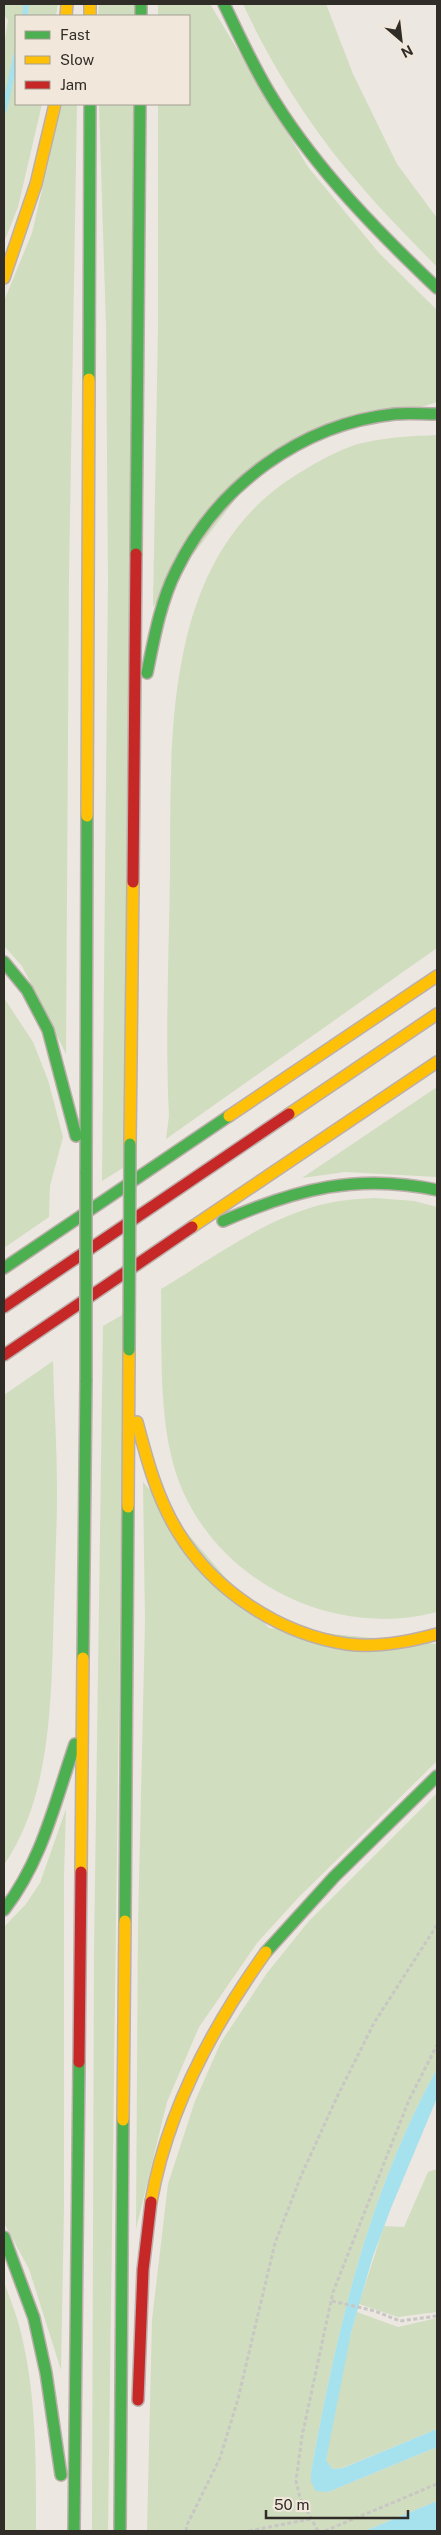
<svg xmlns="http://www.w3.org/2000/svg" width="441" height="2535" font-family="'Public Sans',sans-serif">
<rect width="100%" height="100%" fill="#ece7e0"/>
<path fill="#d0ddbf" d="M4 4H58L56 16H16V104H42L18 207 4 242V45L8 20 4 15Z
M99 4H135L134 16H98Z
M158 4H210L308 167 379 253 437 310V402L270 454 153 607 158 327V104H189V16H158Z
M243 4H326L353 74 397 164 437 218V267C407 236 376 205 349 172 308 123 269 61 243 4Z
M62 104H77L69 575 66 1054 22 966 4 946V301L32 233Z
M99 104H134L126 1166 102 1181 108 580 106 326Z
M437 435V948L166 1139 169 1116C165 1035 169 954 170 874 171 731 162 550 306 469 324 458 346 446 367 442 390 437 414 436 437 435Z
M4 998 33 1042 48 1080 63 1137 50 1186 49 1217 4 1248Z
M437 1087V1177L345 1172 302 1178Z
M375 1198 414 1201 437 1207V1612C324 1642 197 1571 171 1455 159 1402 162 1344 161 1289 207 1262 259 1223 310 1208 331 1201 352 1199 375 1198Z
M124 1314 108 2531H92L94 1952 103 1326Z
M53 1361C54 1404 57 1447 57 1490 57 1528 55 1566 54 1604 51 1689 54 1792 4 1865V1395Z
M143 1482 269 1628 437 1644V1761L298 1898 257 1943 199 2027 167 2102 136 2229 138 1925 145 1621Z
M437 1793V2069C368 2193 336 2334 311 2472L328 2492 437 2447V2501L365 2531H147L152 2320 168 2184 195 2101 221 2042 267 1973 309 1921Z
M66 1809 64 1874V2207L61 2370 29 2269 4 2223V1927L26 1904 40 1883Z
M437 2169V2312L398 2317 359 2304 384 2226 404 2227 428 2172Z
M4 2282C9 2296 15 2311 19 2325 37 2393 36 2462 36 2531H4Z
M357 2312 398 2327 437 2318V2429L342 2468 332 2469 326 2460 334 2395Z"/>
<path fill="#a6e1ee" d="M437 2069V2098L391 2208 373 2256 351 2333 326 2460 332 2469 343 2468 437 2429V2447L328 2492 316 2491 311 2482V2472C336 2334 368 2193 437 2069Z
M437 2501V2531H365Z"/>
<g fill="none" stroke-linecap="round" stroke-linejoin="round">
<path stroke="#a6e1ee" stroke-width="5.5" d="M25 16 26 4
M4 111 16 56"/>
<defs>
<path id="fast" d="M141 4V16
M224 4C240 37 255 71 275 102 319 172 377 231 437 288
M89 379 90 104
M136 554 140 104
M147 673C154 639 160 603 176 571 217 486 301 424 395 414 409 413 423 414 437 414
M4 962 27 990 48 1030 76 1136
M86 1174 87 816
M223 1221C296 1189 358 1173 437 1190
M4 1268 229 1116
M83 1658 86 1380
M4 1910C42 1861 55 1802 75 1744
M125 1921 128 1507
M266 1952 334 1877 437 1776
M4 2237 34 2318 46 2373 61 2475
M74 2531 79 2062
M120 2531 123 2120"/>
<path id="slow" d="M90 4V16
M66 16 67 4
M4 278 36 184 55 104
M87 816 89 379
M289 1114 437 1014
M229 1116 437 976
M130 1144 133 882
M192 1227 437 1062
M137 1422C147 1460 157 1498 178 1532 213 1590 279 1634 347 1644 377 1648 408 1642 437 1634
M128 1507 129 1350
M81 1872 83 1658
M123 2120 125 1921
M151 2202C167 2111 212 2027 266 1952"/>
<path id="jam" d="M133 882 136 554
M4 1307 289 1114
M4 1355 192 1227
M79 2062 81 1872
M138 2400 143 2270 151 2202"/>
</defs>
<use href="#fast" stroke="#bcaeab" stroke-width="14"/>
<use href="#slow" stroke="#bcaeab" stroke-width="14"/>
<use href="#jam" stroke="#bcaeab" stroke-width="14"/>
<path stroke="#c8c7c3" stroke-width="3" stroke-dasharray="4 2.5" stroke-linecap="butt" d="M332 2301 375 2311 400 2321 437 2316
M186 2531 187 2525 220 2458 238 2399 275 2243 301 2176 337 2097 374 2023 437 1925
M249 2531 311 2519
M318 2531 300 2498 296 2481 302 2436 333 2292 409 2100 437 2045
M325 2531 437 2484"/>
<use href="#fast" stroke="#4caf50" stroke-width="11"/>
<use href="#slow" stroke="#ffc107" stroke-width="11"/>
<use href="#jam" stroke="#c62828" stroke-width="11"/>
<defs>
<path id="fast-bridge" d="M86 1174V1380
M129 1350 130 1144"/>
</defs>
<use href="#fast-bridge" stroke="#bcaeab" stroke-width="14" stroke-linecap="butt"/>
<use href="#fast-bridge" stroke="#4caf50" stroke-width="11"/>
</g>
<rect width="441" height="2535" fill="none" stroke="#302c27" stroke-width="10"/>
<rect x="15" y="15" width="175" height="90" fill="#f1e8db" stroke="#a49d93"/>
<rect x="25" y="31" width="25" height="8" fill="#4caf50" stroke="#a49d93"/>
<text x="60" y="40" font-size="15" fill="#302c27">Fast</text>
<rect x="25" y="56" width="25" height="8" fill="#ffc107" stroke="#a49d93"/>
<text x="60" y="65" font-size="15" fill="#302c27">Slow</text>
<rect x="25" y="81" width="25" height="8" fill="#c62828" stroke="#a49d93"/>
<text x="60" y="90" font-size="15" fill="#302c27">Jam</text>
<g transform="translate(401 40) rotate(152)" stroke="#f1e8db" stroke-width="4" paint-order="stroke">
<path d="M0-4L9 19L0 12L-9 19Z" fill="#302c27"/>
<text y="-8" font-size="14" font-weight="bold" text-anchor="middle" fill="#302c27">N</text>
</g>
<path d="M266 2510v8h142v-8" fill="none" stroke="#302c27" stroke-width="2.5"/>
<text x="274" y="2510" font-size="15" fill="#302c27" stroke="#f1e8db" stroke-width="4" paint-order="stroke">50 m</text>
</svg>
